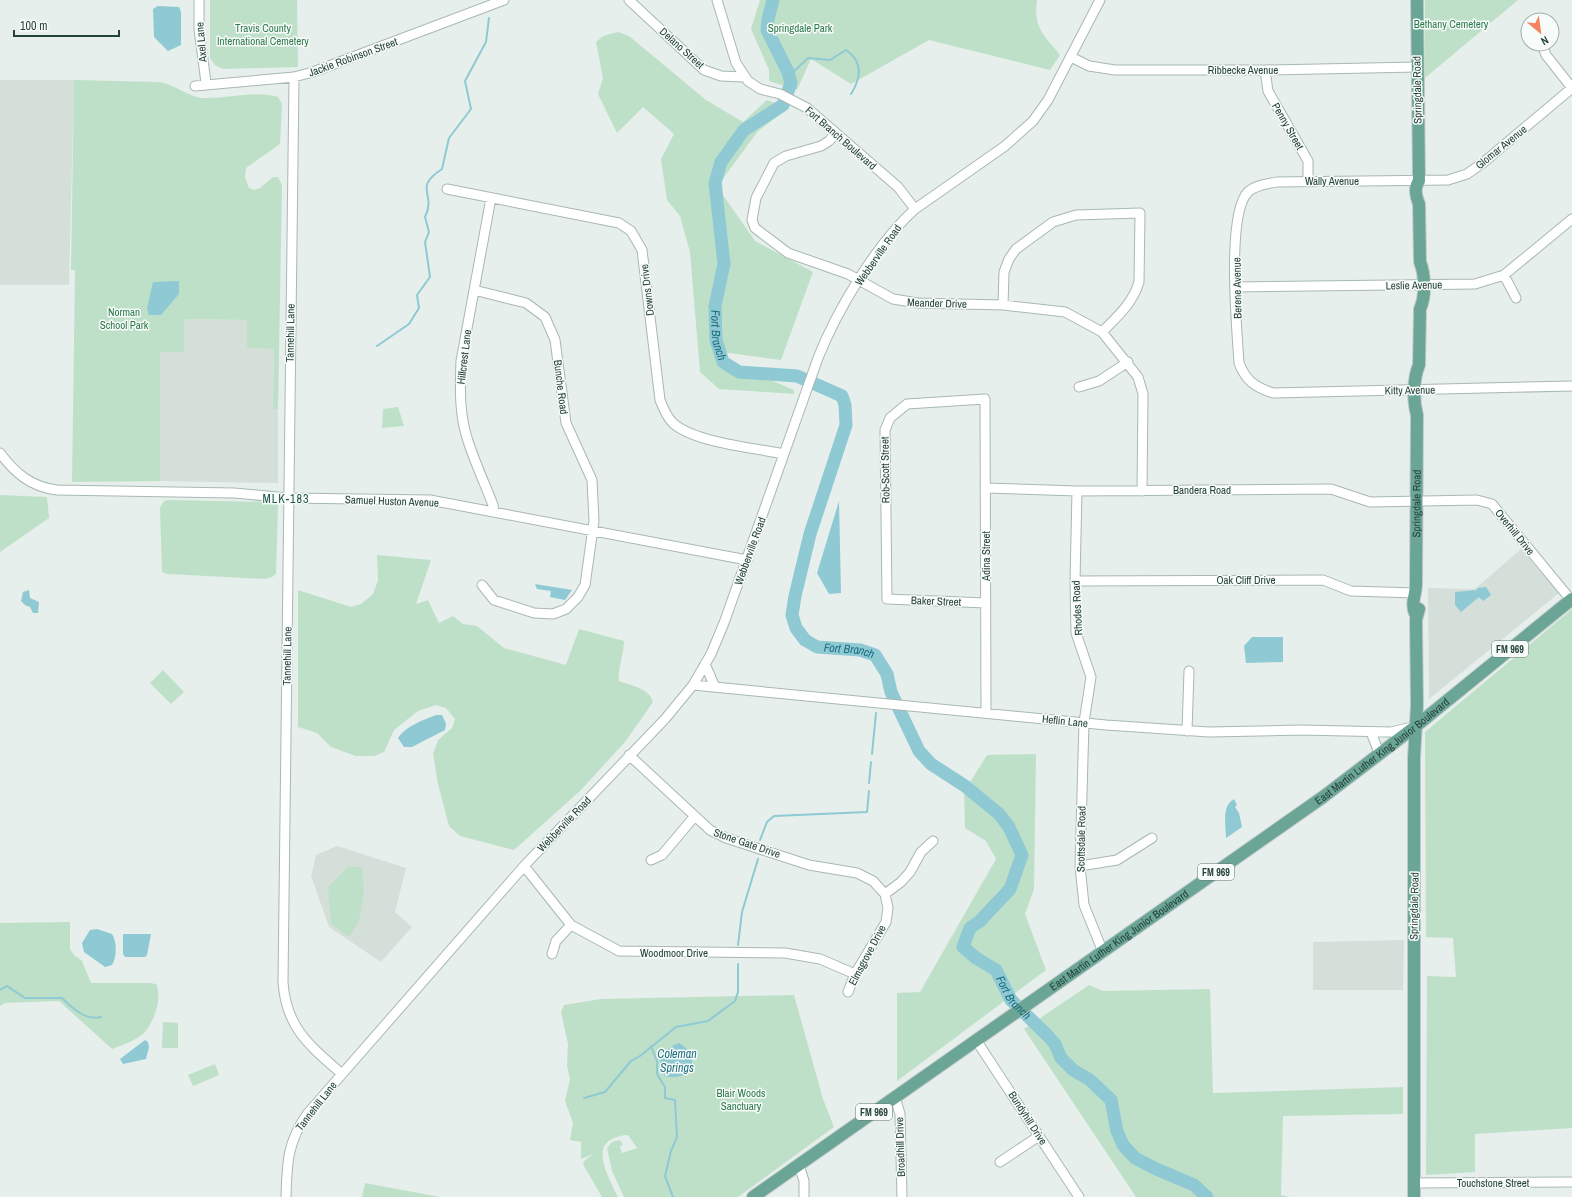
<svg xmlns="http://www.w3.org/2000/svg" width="1572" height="1197" font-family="'Archivo Narrow',sans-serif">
<rect width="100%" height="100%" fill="#e6efeb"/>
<path fill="#d4dfda" d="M0 80H74L69 285H0Z
M184 319 248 320 274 348 273 408 278 409V483L160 481V352Z
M1521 549 1559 593 1429 699 1428 588 1475 589Z
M337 846 406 868 395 912 412 927 381 962 329 927 311 876 316 855Z
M1404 940 1403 990H1313V942Z"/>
<path fill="#bfe0c8" d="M210 0H297L298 67 223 69 215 65 210 58Z
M760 0H1037C1033 28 1044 35 1060 55L1050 70 929 40 851 84 811 59 797 90 769 81V70L751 29Z
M1425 0H1518L1425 78Z
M618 32 629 36 706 100 743 122 767 100 789 108 758 131 722 180 723 195 755 241 813 272 781 360 729 353 715 349 720 364 736 374 773 381 794 390V394L719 389 700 372 690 252 680 216 667 200 661 159 674 134 643 107 617 133 598 94 603 78 596 42 603 36Z
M74 80 160 82C175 85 189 97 202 98 228 99 253 90 278 97L282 104 280 144 246 168 245 177 249 188 254 190 260 188 273 177H278L282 185 278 409H273L274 349 247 348V320L184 319V352H160V481L72 482 75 270H71Z
M398 407 404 426 382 428 383 409Z
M0 495 47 497 49 518 0 552Z
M167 500 276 502 278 506 276 574 272 577 265 579 167 574 162 572 160 508 163 502Z
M377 555 431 560 416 604 428 600 439 623 453 616 463 624 477 626 504 648 566 665 579 629 624 641C624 652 617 673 619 681 632 686 649 688 653 702L625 742 580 791 514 850 460 836 449 826 438 784 433 754 438 740 452 728 455 719 446 708 436 705 418 711 394 730 384 752 374 756H356L331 747 317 733 298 727V590L351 607 361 604 373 594 378 580Z
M1572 609V1128L1475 1134V1172L1426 1175 1427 976 1456 977 1453 938 1426 937 1425 732Z
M163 670 184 692 171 704 150 683Z
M1036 754 1034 889 1025 914 1046 970 897 1081V993L920 992 996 859 986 841 965 828 964 792 987 755Z
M348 867H362L364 891 359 921 349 937 331 924 328 887Z
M70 922V949L74 955 82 961 91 983H149L156 984C163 997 154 1023 143 1034 135 1041 122 1045 112 1049L59 1001 5 1003 0 1006V923Z
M1089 985 1103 991 1210 989 1213 1093 1403 1087V1114L1283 1116 1281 1195 1290 1197H1136L1024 1029Z
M794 995 823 1099 834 1127 738 1197H624L612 1171 607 1148 612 1142 620 1140 623 1145 620 1146 622 1153 637 1148 628 1135C586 1138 606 1173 618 1197H602L584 1166 583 1162 593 1154 581 1159V1142L570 1140 573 1123 565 1101 570 1079 567 1066 568 1044 561 1012 564 1005 601 999Z
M163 1022 178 1023V1048H162Z
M215 1064 219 1075 193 1086 188 1075Z
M365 1183 440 1197H362Z"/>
<path fill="#8ec9d4" d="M158 6 179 7 181 12V45L168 51 154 37 153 9Z
M179 281V294L161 315H149L147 308 153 282Z
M839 501 841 593 829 594 817 573Z
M535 584 572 590 565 600 550 597 551 591 537 589Z
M1486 587 1491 595 1483 601 1479 597 1461 612 1455 605V592L1477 590V588Z
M29 590 30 598 39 602 38 613H33L30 607 25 605 21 601 23 592Z
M1252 637H1283V662L1246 663 1244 646Z
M436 715H442L446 724 445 730 412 747H404L398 738C406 726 423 720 436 715Z
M1234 799 1237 805 1235 807 1239 813 1242 827 1226 838C1226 825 1221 806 1234 799Z
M97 929 112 934C117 942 117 956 112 965L105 967 84 952 82 943 90 930Z
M123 934H151L147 955 145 957H125L123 954Z
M145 1040 148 1042 149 1047 146 1059 123 1064 120 1059Z
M679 1043C703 1057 691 1083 665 1076 654 1059 663 1050 679 1043Z"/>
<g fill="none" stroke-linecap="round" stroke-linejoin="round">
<path stroke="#8ec9d4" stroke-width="2" d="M789 76 808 58 830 60 846 50C864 62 861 78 851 94
M377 346 409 324 419 308 417 295 430 277 425 242 429 232 425 217C437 192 412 189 442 169L449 138 471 109 465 81 486 42 489 18
M886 694 890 686
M872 754 876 713
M869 783 871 762
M760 840 767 822 774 816 867 812 869 791
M738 945 742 912 758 859
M0 990 7 986 25 998H62C72 1008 86 1021 101 1017
M651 1046 657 1061V1074L665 1087V1098L675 1100 677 1137 671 1151 665 1176 673 1197
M584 1098 605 1092 631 1061 640 1056 676 1027 708 1021 735 1001 738 992V964"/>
<path stroke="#8ec9d4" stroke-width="13" id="s1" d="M773 0 768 19 767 30 788 72 791 83 783 105 744 130 721 162 715 183 724 264 715 306 716 340 723 362 739 372 797 376 842 396 845 405 846 425 810 534 795 596 792 615 796 628 805 640 817 647 860 650 875 655 887 674 891 692 919 751 931 764 965 786 999 814 1009 827 1022 855 1010 889 980 921 970 928 963 947 976 958 996 970 1011 1000 1047 1035 1055 1044 1061 1058 1073 1070 1090 1080 1111 1100 1117 1131 1123 1145 1135 1158 1154 1168 1194 1185 1207 1197"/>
<defs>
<path id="minor" d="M199 0V29L206 83
M629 0 704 70 721 76 743 77
M717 0 736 63 748 81 760 89 780 94 807 108 898 187 915 209
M1542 44 1546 55 1572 88
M1071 57 1089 66 1115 70H1265L1417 67
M1265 70 1268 91 1308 161V181
M294 77 283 982C286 1028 310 1046 342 1074
M195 86 294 77 313 72 504 0
M1572 88 1484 162 1467 174 1448 180 1276 182C1267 184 1255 185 1248 192 1226 214 1237 330 1239 363 1246 381 1255 387 1273 393L1572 386
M836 133 829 141 821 146 786 156 774 163 756 198 752 220 755 228 788 253 848 274 893 299 918 303 1003 305 1065 312 1102 332 1138 377 1143 394 1142 491
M447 189 619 223 631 231 642 250 660 400C663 408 667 418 674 424 697 443 755 448 784 454
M491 198 461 361C460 388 459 415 468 441 475 463 485 484 493 505L494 512
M1504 275 1516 298
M1235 287 1475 284 1504 275 1572 219
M474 290 526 303 545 317 555 340 566 423 592 480 594 521 585 585 578 597 566 609 553 614 534 613 494 600 482 585
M1003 305 1004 272 1009 259 1016 249 1053 222 1076 215 1140 213 1139 282C1133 303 1117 317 1102 332
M1079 387 1099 381 1128 362
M0 453C15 473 31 487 57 490L234 493 288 498 430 500 747 560
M985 488 1077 491 1331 489 1370 502 1477 500 1492 504 1571 600
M1077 491 1075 581 1076 633 1091 677 1084 722 1080 866 1084 905 1103 952
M1075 581 1323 580 1351 591 1416 593
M986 603 887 599 885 430 890 418 907 404 985 399 986 713
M705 664 715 687
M693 685 1106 725 1209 732 1301 730 1391 732 1412 727
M1187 731 1189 671
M1371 732 1379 753
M629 755 710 830 726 838 809 865 857 873 873 881 885 894
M651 860 662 855 694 817
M524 866 571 925 619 951 785 953 820 959 855 974
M1080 866 1117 860 1152 838
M552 954 556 941 571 925
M848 992 855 974 886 922 888 908 885 894 901 882 910 872 921 852 933 841
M976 1040 1079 1197
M895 1097 900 1114 902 1197
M1000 1162 1039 1136
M799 1165 804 1181V1197
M1414 1183 1572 1182
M286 1197C287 1164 287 1142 308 1113L524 866 665 719 693 685 711 654 724 623 818 358C837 310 877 243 915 209L1005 146 1033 121 1048 100 1100 0"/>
<g id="major">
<path id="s2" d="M1416 615C1410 604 1416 595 1416 584L1417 415C1413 401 1413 379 1419 365L1420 309C1426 296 1425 274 1420 262L1419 204C1416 197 1414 187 1419 181L1417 0"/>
<path id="s3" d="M753 1197 1323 797 1416 726 1572 599"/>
<path d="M1414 1197V758L1417 705 1416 620 1419 609"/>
</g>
</defs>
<use href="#minor" stroke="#a8b8b2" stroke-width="11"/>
<use href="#major" stroke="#c2cac8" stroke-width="14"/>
<use href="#minor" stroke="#fff" stroke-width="9"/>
<use href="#major" stroke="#6aa596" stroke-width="12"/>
</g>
<g text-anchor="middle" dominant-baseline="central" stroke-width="3" stroke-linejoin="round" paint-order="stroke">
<g fill="#f7fbf9" stroke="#637a73" stroke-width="1">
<rect x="1492" y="641" width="36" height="16" rx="3"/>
<rect x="1198" y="864" width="36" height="16" rx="3"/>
<rect x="856" y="1104" width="36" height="16" rx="3"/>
</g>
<g font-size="10" font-weight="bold" fill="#24423a">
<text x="1510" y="649">FM 969</text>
<text x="1216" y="872">FM 969</text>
<text x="874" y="1112">FM 969</text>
</g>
<g font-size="11" fill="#2d7a4b" stroke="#f7fbf9">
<text x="1451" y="24">Bethany Cemetery</text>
<text x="263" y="28">Travis County<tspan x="263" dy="13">International Cemetery</tspan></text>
<text x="800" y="28">Springdale Park</text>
<text x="124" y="312">Norman<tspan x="124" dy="13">School Park</tspan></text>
<text x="741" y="1093">Blair Woods<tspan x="741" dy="13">Sanctuary</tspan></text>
</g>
<g font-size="11" fill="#24423a" stroke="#f7fbf9">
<text transform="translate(201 42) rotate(-95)">Axel Lane</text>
<text transform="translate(682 48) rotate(42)">Delano Street</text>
<text transform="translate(353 57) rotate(-20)">Jackie Robinson Street</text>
<text x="1243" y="70">Ribbecke Avenue</text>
<text transform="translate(1417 90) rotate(-91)">Springdale Road</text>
<text transform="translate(1288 126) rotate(60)">Penny Street</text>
<text transform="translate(841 138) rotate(41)">Fort Branch Boulevard</text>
<text transform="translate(1501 147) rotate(-39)">Glomar Avenue</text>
<text x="1332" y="181">Wally Avenue</text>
<text transform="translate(878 255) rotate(-55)">Webberville Road</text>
<text transform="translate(1414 285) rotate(-1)">Leslie Avenue</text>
<text transform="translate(1237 288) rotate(-91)">Berene Avenue</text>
<text transform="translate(647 290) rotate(-97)">Downs Drive</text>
<text transform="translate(937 303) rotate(2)">Meander Drive</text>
<text transform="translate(290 333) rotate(-89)">Tannehill Lane</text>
<text transform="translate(464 357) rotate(-83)">Hillcrest Lane</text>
<text transform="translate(561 387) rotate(83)">Bunche Road</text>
<text transform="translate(1410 390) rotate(-1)">Kitty Avenue</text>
<text transform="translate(885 470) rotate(-91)">Rob-Scott Street</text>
<text x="1202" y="490">Bandera Road</text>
<text transform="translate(392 501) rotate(2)">Samuel Huston Avenue</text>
<text stroke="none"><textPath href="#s2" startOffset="112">Springdale Road</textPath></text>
<text transform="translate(1515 532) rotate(51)">Overhill Drive</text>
<text transform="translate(750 551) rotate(-70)">Webberville Road</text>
<text transform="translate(986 556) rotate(-90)">Adina Street</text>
<text x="1246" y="580">Oak Cliff Drive</text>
<text transform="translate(936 601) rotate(2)">Baker Street</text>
<text transform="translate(1077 608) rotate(-93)">Rhodes Road</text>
<text transform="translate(287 656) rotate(-89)">Tannehill Lane</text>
<text transform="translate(1065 721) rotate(6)">Heflin Lane</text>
<text stroke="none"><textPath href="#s3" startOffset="771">East Martin Luther King Junior Boulevard</textPath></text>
<text transform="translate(564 824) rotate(-46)">Webberville Road</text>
<text transform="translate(1081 839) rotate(-89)">Scottsdale Road</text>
<text transform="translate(747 843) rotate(19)">Stone Gate Drive</text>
<text transform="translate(1414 906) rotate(-89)">Springdale Road</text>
<text stroke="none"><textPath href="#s3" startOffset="447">East Martin Luther King Junior Boulevard</textPath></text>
<text x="674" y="953">Woodmoor Drive</text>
<text transform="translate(867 955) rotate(-62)">Elmsgrove Drive</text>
<text transform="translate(316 1106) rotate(-52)">Tannehill Lane</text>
<text transform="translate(1028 1118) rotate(57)">Bundyhill Drive</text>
<text transform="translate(900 1147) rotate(-92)">Broadhill Drive</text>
<text x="1493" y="1183">Touchstone Street</text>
</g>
<g font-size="12" font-style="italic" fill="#1c6f80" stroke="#f7fbf9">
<text stroke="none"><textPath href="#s1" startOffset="374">Fort Branch</textPath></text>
<text stroke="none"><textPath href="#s1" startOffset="830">Fort Branch</textPath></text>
<text stroke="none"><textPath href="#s1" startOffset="1298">Fort Branch</textPath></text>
<text x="677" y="1054">Coleman<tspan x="677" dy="14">Springs</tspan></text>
</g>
<g font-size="12" letter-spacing="1" fill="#1f5548" stroke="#f7fbf9">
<text x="286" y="499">MLK-183</text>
</g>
</g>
<g transform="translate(1540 32) rotate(151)"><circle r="19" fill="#f7fbf9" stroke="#a3b1ad"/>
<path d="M0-3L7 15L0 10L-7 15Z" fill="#f4845f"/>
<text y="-6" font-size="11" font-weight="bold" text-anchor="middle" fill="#24423a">N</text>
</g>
<path d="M14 30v6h105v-6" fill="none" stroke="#24423a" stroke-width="2"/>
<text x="20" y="30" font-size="12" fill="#24423a" stroke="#f7fbf9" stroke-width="3" paint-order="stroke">100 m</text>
</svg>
